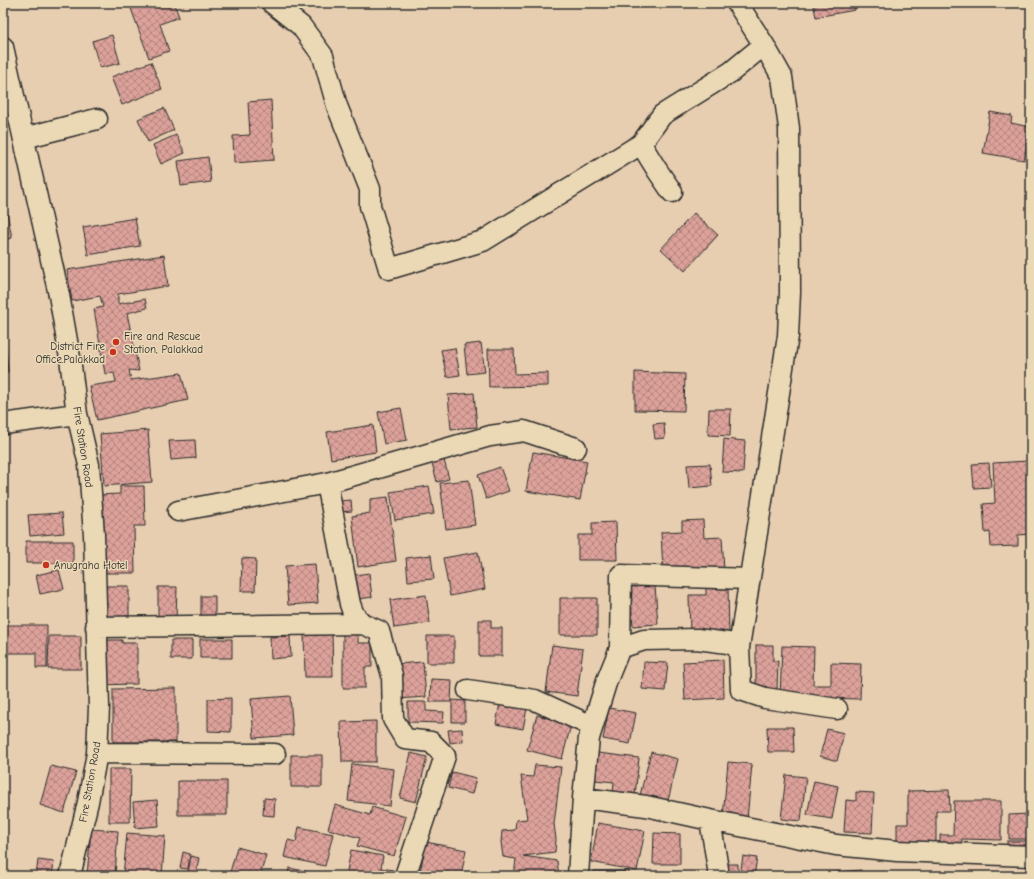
<svg xmlns="http://www.w3.org/2000/svg" width="1034" height="879" font-family="'Comic Neue',sans-serif">
<defs>
<pattern id="building-cross-hatch" width="8" height="8" patternUnits="userSpaceOnUse"><rect width="8" height="8" fill="#dca29a"/><path d="M0 0l8 8M0 8l8-8" fill="none" stroke="#b3847e"/></pattern>
</defs>
<rect width="100%" height="100%" fill="#e8ceb0"/>
<filter id="ink" filterUnits="userSpaceOnUse"><feTurbulence type="fractalNoise" baseFrequency=".025" numOctaves="2"/><feDisplacementMap in="SourceGraphic" scale="8" xChannelSelector="R" yChannelSelector="G"/><feConvolveMatrix kernelMatrix="1 2 1 2 8 2 1 2 1" color-interpolation-filters="sRGB"/></filter>
<g filter="url(#ink)">
<path fill="url(#building-cross-hatch)" stroke="#2b2b2b" d="M129 3H174L179 17 160 24 169 51 149 58Z
M813 3H854L855 10 816 17Z
M112 35 120 63 100 68 92 41Z
M151 62 162 89 122 105 111 77Z
M271 100 274 160 234 163 233 136 250 135 248 102Z
M164 108 174 130 148 142 138 119Z
M990 112 1012 116 1011 123 1030 127 1024 160 983 153Z
M176 135 185 153 161 164 153 145Z
M208 157 211 182 181 186 178 161Z
M3 192 12 238 3 240Z
M694 213 718 235 685 271 661 249Z
M135 218 140 246 88 255 83 227Z
M164 255 168 286 118 294V304L145 299 147 308 127 313 139 371 129 370 131 380 181 373 188 400 97 420 89 386 116 382 114 373 105 374 94 309 103 307 100 296 72 301 67 270Z
M3 312 8 372H3Z
M481 343 485 372 467 374 464 345Z
M455 348 460 375 447 377 441 350Z
M488 349H514L515 374 548 373V386L489 387Z
M635 372 685 374 684 411 635 410Z
M474 393 477 427 451 429 448 395Z
M401 408 407 440 384 444 378 412Z
M709 409H731L730 436 708 435Z
M664 423 665 438 655 439 653 424Z
M373 425 376 452 331 459 327 432Z
M148 430 152 482 104 486 100 434Z
M724 439 745 441 743 473 722 472Z
M195 440 196 458 171 460 169 441Z
M533 452 587 461 580 500 526 491Z
M1028 453H1031V534L1018 535V546L991 547 990 532 985 533 983 504 995 503 993 463 1028 461Z
M444 460 449 479 437 482 432 463Z
M989 463 991 487 974 488 972 464Z
M710 464 712 486 689 488 687 465Z
M500 467 509 491 486 499 478 475Z
M469 480 475 525 446 529 440 483Z
M120 486H144L145 526H134L135 573H103L97 495 120 494Z
M429 486 434 514 395 520 390 492Z
M388 497 396 561 358 567 352 516 370 513V499Z
M351 500 352 511 340 512 339 501Z
M62 513 64 533 30 536 28 515Z
M703 520 704 538 722 537 724 570 663 571 661 532 682 531V521Z
M616 522 617 560H578V535H592V523Z
M26 541H73V563H26Z
M478 552 485 589 450 596 443 558Z
M431 555 434 579 408 581 406 558Z
M242 558 256 559 255 591H241Z
M315 564 318 603 288 605 285 566Z
M59 570 64 589 40 594 36 575Z
M369 573 372 597 359 599 355 575Z
M100 586H129V623H100Z
M655 586 658 624 633 626 630 587Z
M706 586H728L729 635 690 636 689 595H706Z
M158 587H177L176 620H158Z
M426 595 430 623 394 628 390 600Z
M201 596H215V619H201Z
M560 598H597V635H560Z
M479 620H491V628H502V656H479Z
M6 625H47V668H36V653H6Z
M304 633H332L333 677H305Z
M343 634H358V643H372V667H365V688H343Z
M49 636H81V669H48Z
M290 636 291 657 271 659 270 637Z
M427 636H454V663H427Z
M200 639H232V658H200Z
M93 640H122V643H137V684L94 685Z
M171 640H192V659H171Z
M552 645 583 649 577 696 546 692Z
M756 645H773V661H778L777 690H756Z
M782 646 814 647 813 685H831V663L861 664 860 699 780 697Z
M723 660 724 698 685 700 683 662Z
M423 662 426 697 398 699 396 664Z
M644 662 668 663 665 691 642 689Z
M431 679 452 680 451 702H430Z
M176 688V742H113V689Z
M290 696 293 735 254 738 251 699Z
M231 698V732L208 731V699Z
M452 700 465 701V722H452Z
M408 702H426V711L444 712 443 723 408 722Z
M500 703 527 708 523 729 496 724Z
M609 708 636 713 630 744 603 739Z
M537 715 571 725 562 759 527 750Z
M376 721V762H342L341 722Z
M767 727H793L794 752H768Z
M462 729 463 741 450 743 448 730Z
M827 729 844 733 837 761 820 756Z
M651 752 678 759 668 801 640 795Z
M411 753 427 757 416 802 400 798Z
M598 753 639 758 635 796 613 793 614 782 595 780Z
M291 755H322V787H291Z
M728 762 752 764 747 820 723 817Z
M352 764 394 769 390 806 348 801Z
M535 765 561 767 554 824 556 839 555 852 523 856 557 861 559 876H514L516 859 503 857 501 842 502 831 515 830 516 820 527 819 521 776 533 777Z
M51 766 76 772 64 813 40 805Z
M109 769H131L130 822H109Z
M452 772 476 778 472 794 448 788Z
M786 775 806 777 801 821 781 819Z
M178 781H227V815H178Z
M814 781 838 786 832 819 807 815Z
M949 790 950 811H936V847H897V824H908V791Z
M856 792 874 793 872 833 844 832 846 800 856 801Z
M264 798 275 799 274 816 263 815Z
M157 800 159 826 135 828 133 802Z
M954 801H1001V840L962 839V848L940 847V835H953Z
M335 805 370 815 372 807 406 817 394 856 357 846 360 838 328 829Z
M1029 814V839H1009V815Z
M598 823 645 831 637 871 591 862Z
M299 827 333 834 325 866 284 857 288 840 296 842Z
M91 829 118 831 115 876H87Z
M127 833 165 836 162 876H123Z
M654 833 680 834V864H653Z
M1007 841H1027V849L1007 850Z
M426 842 466 850 461 876H440L420 872Z
M237 847 266 855 260 876H229Z
M351 850 383 856 381 868 393 870 392 876H346Z
M183 852 190 854 188 869 180 868Z
M191 856 199 858 196 873 188 872Z
M743 856 757 858 754 876H740Z
M38 860 54 862 52 876H36Z
M720 864H738V876H719Z
M289 868 324 875V876H288Z
M861 870 862 876H826V873Z
M594 871H629V876H594Z"/>
<g fill="none" stroke-linecap="round" stroke-linejoin="round">
<defs>
<path id="minor" d="M272 3 301 26 323 56 337 106 370 189V206L389 269 483 241 641 144
M737 3 764 45 782 77 789 128 790 292 788 336 739 647
M3 47 59 295 70 358 77 414 89 465 94 535 99 707 97 753 88 802 70 876
M24 138 97 119
M672 192 657 170 641 144 662 115 731 72 764 45
M3 424 77 414
M327 483 350 604 354 615 363 624
M178 511 327 483 490 436 524 431 576 448
M96 627 363 624 379 631 392 675 393 719 405 739 431 742 445 756 405 876
M620 648 621 575 749 579
M468 690 535 700 592 726
M97 753 275 754
M583 798 646 806 710 820 836 845 897 851 1031 856
M710 820 718 869V876
M578 876 583 798 589 738 607 680 620 648 644 640 697 639 728 643 739 647 741 690 765 698 837 709"/>
</defs>
<use href="#minor" stroke="#2b2b2b" stroke-width="23"/>
<use href="#minor" stroke="#ebd9b6" stroke-width="20"/>
</g>
</g>
<g fill="#c8321e" stroke="#ebd9b6" stroke-width="1.5">
<circle cx="116" cy="342" r="4"/>
<circle cx="113" cy="352" r="4"/>
<circle cx="46" cy="565" r="4"/>
</g>
<g text-anchor="middle" dominant-baseline="central" stroke-width="3" stroke-linejoin="round" paint-order="stroke">
<g font-size="11" fill="#2b2b2b" stroke="#ebd9b6" text-anchor="start">
<text x="124" y="336">Fire and Rescue<tspan x="124" dy="13">Station, Palakkad</tspan></text>
<text x="105" y="346" text-anchor="end">District Fire<tspan x="105" dy="13">Office.Palakkad</tspan></text>
<text x="54" y="565">Anugraha Hotel</text>
</g>
<g font-size="11" fill="#2b2b2b" stroke="#ebd9b6">
<text transform="translate(83 447) rotate(81)">Fire Station Road</text>
<text transform="translate(90 782) rotate(-80)">Fire Station Road</text>
</g>
</g>
<rect width="1034" height="879" fill="none" stroke="#ebd9b6" stroke-width="16"/>
<rect x="8" y="8" width="1018" height="863" fill="none" stroke="#2b2b2b" stroke-width="1.5" filter="url(#ink)"/>
</svg>
